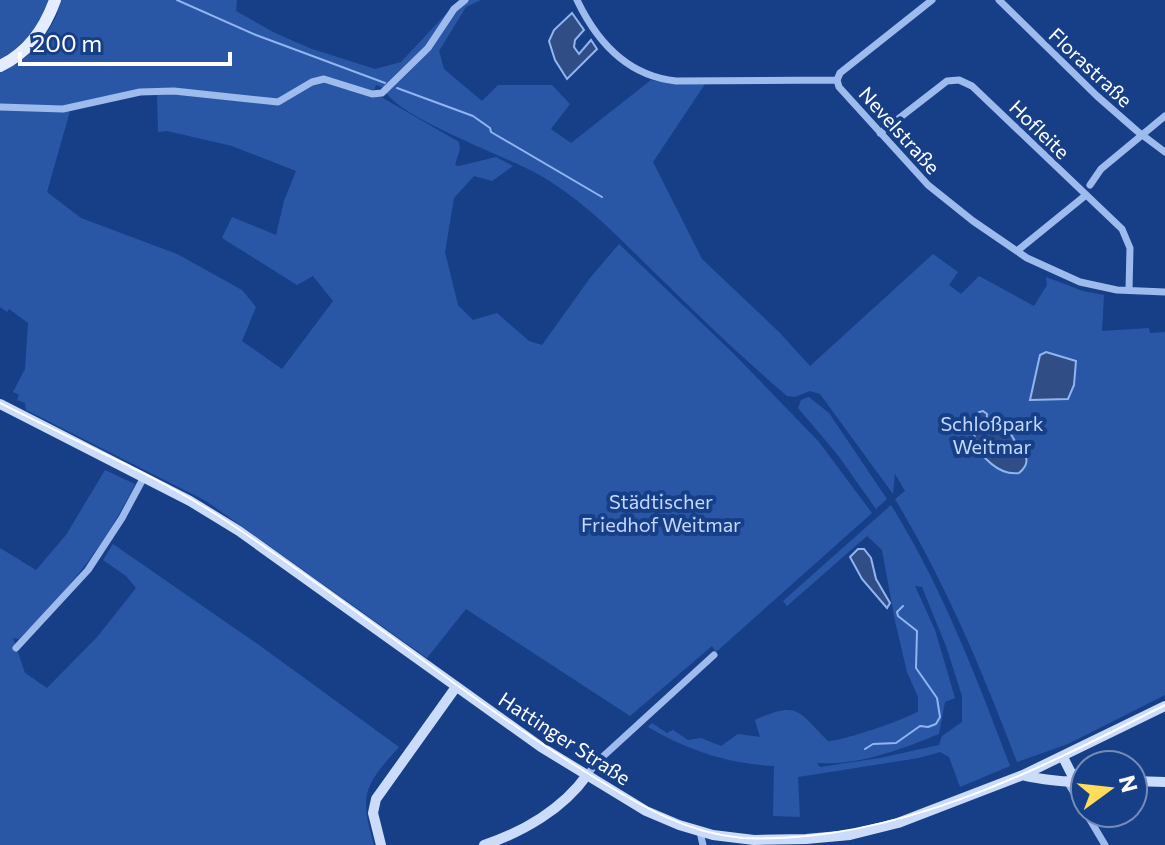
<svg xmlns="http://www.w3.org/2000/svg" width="1165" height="845" font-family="Commissioner,sans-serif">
<rect width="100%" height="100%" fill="#173f88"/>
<path fill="#2957a6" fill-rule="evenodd" d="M0 0H237L236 11 275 33 312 49 375 69 401 62 459 0H481L466 7 439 51 444 69 482 101 498 85H552L570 104 551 129 571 143 651 80 671 84H705L653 162 702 259 780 333 810 366 933 254 958 272 949 285 961 294 979 276 1034 306 1047 285 1046 277 1083 291 1104 295 1102 331 1149 328 1150 333 1165 332V695L1068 744 1017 762C982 670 946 584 895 499L905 491 895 474 893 494 820 394 810 391 795 397 787 396C742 358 699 316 657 275 619 238 583 199 536 173 508 157 391 115 384 88L376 85 372 96 381 97 459 142 460 149 455 165 459 166 496 157 513 166 492 181 474 176 454 198 445 252 458 305 473 320 497 313 529 341 542 345 590 278 619 244 733 353 819 442 872 513 716 652 712 646 630 716 466 609 427 658 206 501 26 410 25 403 17 400 19 395 13 392 25 369 28 323 9 309 7 312 0 307V72C28 61 46 39 58 12L46 8C37 29 21 49 0 59ZM174 89 277 101 288 99 279 104 174 93 157 95 158 132 167 131 232 146 296 171 284 201 276 235 232 217 222 238 297 285 313 276 333 301 282 369 242 341 256 307 242 290 177 254 81 218 47 192 70 111 69 105Z
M809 397 829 413 887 499 876 509 837 454 798 408 801 400Z
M105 470 135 484C106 544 67 593 19 639L13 638 25 673 47 688 98 636 136 588 126 576 103 560 113 544 259 645 399 747C364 786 359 794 374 845H0V548L36 570 66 535Z
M891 505C942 587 976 676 1010 766L960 787 949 757 940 752 919 758 798 777 800 817 773 816 774 766C728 764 687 750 648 727L652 723 667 733 673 730 688 740 701 738 721 746 738 734 760 737 755 720C798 700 798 711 828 741 839 742 908 719 918 711V697L907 672 895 621 882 550 867 536 787 606 783 601ZM915 586 922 587 946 646 962 696V722L942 736 939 745 880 758 820 767 817 763C859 766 902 749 939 734L945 702 955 698 935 630Z"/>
<path fill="#304e85" stroke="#90b5f1" stroke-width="2" d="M572 13 584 30 575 40 574 47 579 54 591 40 597 49 567 79 555 60 549 41 554 30Z
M1046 352 1076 361 1074 385 1068 399 1030 400 1040 355Z
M983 411 987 414 986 427H1005C1012 433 1012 438 1017 444 1026 455 1032 462 1019 473 1000 476 979 457 975 439 973 431 976 420 979 412Z
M858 549H864L871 558 876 579 890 603 887 608 862 579 850 557Z"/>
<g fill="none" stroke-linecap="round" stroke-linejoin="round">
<path stroke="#90b5f1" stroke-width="2" d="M177 0 256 35 385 83
M397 88 473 116 490 128 491 132 602 197
M865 749 873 744 896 743 920 726 928 727 936 724 940 717 937 698 916 668 917 631 898 616 897 612 903 606"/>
<path stroke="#9ebbee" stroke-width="7" d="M577 0C597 42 628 76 676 81L837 80
M999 0 1097 96 1137 131 1165 152
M837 80 839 87 928 185 973 221 1027 258 1080 282 1117 290 1165 292
M837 80 840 73 932 0
M0 107 63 109 140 92 174 91 278 102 312 82 324 79 372 94 382 93 428 48 454 9 465 0
M880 133 947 81 959 80 972 86 1122 229 1130 248 1129 290
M1090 185 1101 169 1165 116
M1017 251 1086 195
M16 648 88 570 122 518 144 477
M587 775 598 761 714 655
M1066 780 1085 811
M1086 813 1105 845
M700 832 703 845"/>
<path stroke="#cbdbfa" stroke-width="10" d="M0 404 190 501 239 531 541 747 646 811 679 825 713 835 754 840 806 839 850 835 898 823 1023 775 1165 706
M1063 757 1071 773 1085 778
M1023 775C1034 779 1071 782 1085 783
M1133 781 1165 782
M381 845 373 813 376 799 456 687
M484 845C523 832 563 809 587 775"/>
<path stroke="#e4edff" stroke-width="12" d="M0 66C28 53 45 28 55 0"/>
<path stroke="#fff" stroke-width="2" d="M0 403C76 442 157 475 228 522 305 573 380 629 454 683 501 717 548 749 597 779 643 807 687 833 742 838 892 845 1036 771 1165 705"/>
</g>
<g text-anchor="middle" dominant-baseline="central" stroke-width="8" stroke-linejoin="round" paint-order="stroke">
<g font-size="20" fill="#fff" stroke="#173f88">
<text transform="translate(1091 67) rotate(43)">Florastraße</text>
<text transform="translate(1040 129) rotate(44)">Hofleite</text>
<text transform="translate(900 130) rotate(48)">Nevelstraße</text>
<text transform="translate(565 738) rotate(33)">Hattinger Straße</text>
</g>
<g font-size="20" fill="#c3d8fa" stroke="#173f88">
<text x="992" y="423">Schloßpark<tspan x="992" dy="23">Weitmar</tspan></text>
<text x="661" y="501">Städtischer<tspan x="661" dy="23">Friedhof Weitmar</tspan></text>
</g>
</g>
<g transform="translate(1109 789) rotate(75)"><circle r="38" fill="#173f88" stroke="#748cb8" stroke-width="2"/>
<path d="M0-6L14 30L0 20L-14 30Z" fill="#ffdd5a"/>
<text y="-12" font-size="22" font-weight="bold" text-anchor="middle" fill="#ffffff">N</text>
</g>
<path d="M20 52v12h210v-12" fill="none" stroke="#ffffff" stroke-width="4"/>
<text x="32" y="52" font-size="24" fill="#ffffff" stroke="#173f88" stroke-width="6" paint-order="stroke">200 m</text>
</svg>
